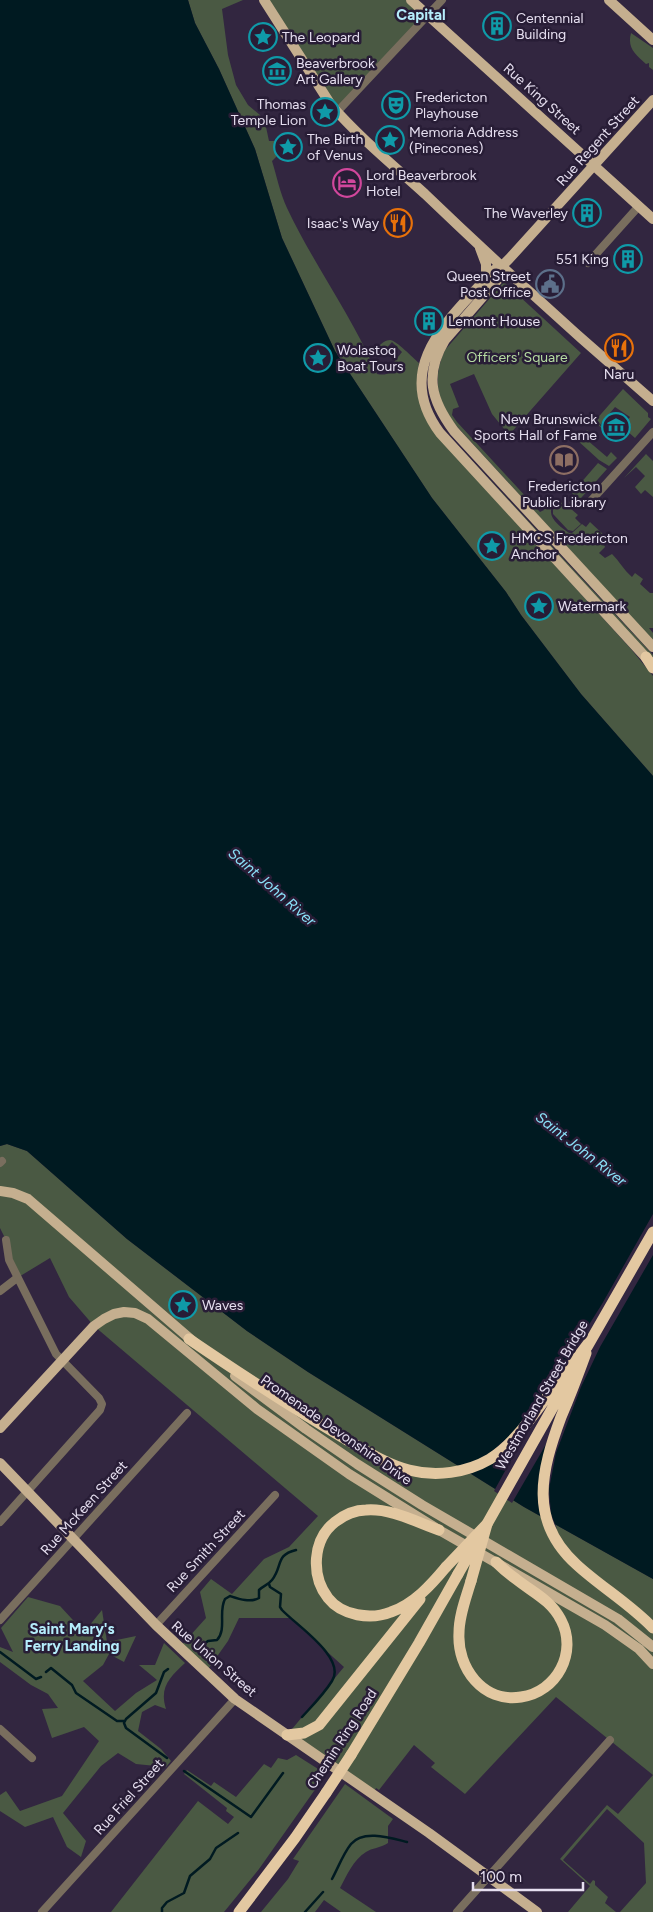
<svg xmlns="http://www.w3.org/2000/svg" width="653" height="1912" font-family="Figtree,sans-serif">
<rect width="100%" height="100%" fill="#322640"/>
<path fill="#4a5943" d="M188 0H243L222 9 228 55 236 85 248 105 260 115 266 127 269 141H282L278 155 272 161C277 177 280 193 287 208 314 265 352 316 377 374 387 376 390 373 397 366L393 368 390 366 391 362H394L402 352 392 342 383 352V355L375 354 377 350 381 349 380 345C382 343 386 340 390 340 396 340 413 358 419 363 415 393 419 407 434 432L631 649 653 676V776L581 694 521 615 506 592 432 498 335 351 282 238 255 149 219 69 195 23Z
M264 0H411L428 15 337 112Z
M631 33 653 48V70L649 67V63L646 64C635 54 627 48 631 33Z
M504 282 581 353 509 435 492 414 474 374 450 384 459 407 453 409 452 415 457 422 540 512 544 510 546 507H552C547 518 561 527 569 533H572L582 524 586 527 590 522 605 536 603 542 605 547 599 553 605 558 612 554C620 562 623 569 632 577L635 573 643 579 640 584 650 593H653V628H649L653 633V641L452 421C436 399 433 375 445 350Z
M623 389 648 413V417L651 419 635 438 627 431 631 426 626 422 630 417 615 407 600 425 603 429 594 422Z
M587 430 592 434 587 440 607 457 611 452 617 458 609 466 599 460 577 440Z
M450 437 642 643 653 655V659Z
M646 454 653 461V497L645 490 641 494 635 487 645 476 636 467 624 478Z
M598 463 607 469 581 498H577L572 493Z
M562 501 578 515 575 518 581 524 573 531 568 530 553 514V510Z
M7 1144 27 1151 127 1239 247 1331 308 1372 524 1507 653 1579V1912H620L646 1883 644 1843 607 1809 563 1860 590 1884 593 1880 595 1881V1885L608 1897 605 1903 616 1912H568L590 1886 560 1859 607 1805 618 1814 653 1775 556 1697 465 1794 431 1767 435 1763 414 1745 379 1790 376 1788 373 1794 287 1735 344 1667 290 1618H239L228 1641 206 1672 179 1648 206 1618 200 1592 211 1579 232 1594 264 1559 289 1547 318 1516 94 1326 69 1297 50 1258 17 1278 6 1240 0 1228V1146Z
M28 1597 60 1606 84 1632 102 1610 107 1642 136 1636 124 1662 109 1654 103 1665 83 1681 115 1711 136 1693 157 1680 139 1665H155L164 1643 185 1663C170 1677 159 1687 166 1709L155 1705 142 1712 138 1731 161 1749 171 1761 166 1767 136 1764 118 1753 101 1766 63 1813 86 1841 81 1857 67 1847 53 1817 25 1827 0 1811V1795L6 1791 20 1811 62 1796 99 1741 84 1727 52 1738 42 1709 58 1708 48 1694 31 1685 0 1662V1647L13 1652 1 1628Z
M296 1755 326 1774 259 1869 224 1912H111L198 1801 228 1824 234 1817 226 1811 227 1808 184 1774 187 1770 211 1786 214 1782 236 1797 264 1764 271 1768 278 1758 287 1760Z
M345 1784 393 1819 388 1826V1843C380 1848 372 1848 366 1852 353 1860 347 1875 340 1888L376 1912H341L324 1900 315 1912H261L288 1879 299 1861 293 1859Z"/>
<path fill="#001a21" d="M0 0H188L195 23 219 69 255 149 282 238 335 351 432 498 506 592 521 615 581 694 653 776V1579L524 1507 308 1372 247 1331 127 1239 27 1151 7 1144 0 1146Z"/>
<path fill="#322640" d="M653 1214V1255L600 1347 581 1387 556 1453 549 1489 551 1514 557 1529 543 1521 549 1439 512 1503 494 1491 527 1431 466 1473 470 1464 490 1453 515 1431 558 1374 602 1304Z"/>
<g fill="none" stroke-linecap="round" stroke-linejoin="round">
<path stroke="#001a21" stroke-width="2.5" d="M269 1584 270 1587 281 1594 280 1607 282 1610C296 1625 347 1658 332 1681 324 1694 312 1706 302 1717
M204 1644 208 1641 217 1640C227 1629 218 1612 225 1599L230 1596C239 1599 250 1603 259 1598V1590C263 1586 268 1585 272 1580 283 1566 275 1555 296 1550
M0 1652 36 1679 41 1677
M46 1672 51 1668 72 1685 76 1693 117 1721H125
M167 1758 126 1728 124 1723 126 1719 156 1693 164 1672 168 1669
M184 1771 251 1817 283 1773
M332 1879C338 1868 343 1854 351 1844 363 1829 391 1838 407 1842
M162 1912V1908L167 1902 184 1893 190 1876 210 1859 216 1848 238 1833
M305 1912 323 1892"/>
<path stroke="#796e5e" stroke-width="8" d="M337 112 442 0
M588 263 639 206
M573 504 581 505 589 503 653 432
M0 1163 2 1161
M0 1291 17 1278
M0 1522 100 1410 102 1404 99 1398 56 1354 9 1260 6 1240
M0 1620 187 1413
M156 1625 275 1495
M0 1729 32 1758
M42 1912 235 1699
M457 1912 610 1740"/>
<path stroke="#c5af8f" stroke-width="10" d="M264 0 331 105C360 138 393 165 425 194 499 265 575 334 653 401
M411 0 653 219
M609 0 653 40
M480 248 486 264V279
M502 266 501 276 445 340C424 375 431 400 454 431L653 647
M651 663 440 433C390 366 452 317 494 270L502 266 509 259 653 100
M0 1191 13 1193 28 1199 195 1343
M235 1376 306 1429 357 1464 422 1505 618 1619 653 1647
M0 1428 94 1326 104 1319 114 1314 124 1312 135 1313 148 1319 257 1409 349 1474 439 1530 605 1625 639 1649 653 1664
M0 1463 156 1625 235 1699 429 1833 537 1912"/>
<path stroke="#e3c8a1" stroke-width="11" d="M646 657 653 668
M189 1339C239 1373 289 1406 342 1437 363 1449 385 1464 409 1470 436 1477 466 1473 490 1459 512 1445 528 1422 544 1401 559 1381 575 1361 590 1341
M587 1347 653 1232
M586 1353C578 1375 570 1396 561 1417 541 1471 528 1521 577 1565 601 1587 630 1604 653 1628
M487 1524 570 1377
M439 1530C416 1522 391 1508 366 1510 354 1510 344 1515 335 1522 312 1540 311 1576 328 1598 342 1616 371 1620 391 1612 414 1604 431 1585 446 1567
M471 1581C466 1598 459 1615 459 1633 457 1668 483 1703 521 1697 557 1692 578 1652 561 1620 551 1600 532 1592 516 1579 509 1574 502 1568 496 1562
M287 1735 304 1733 319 1725 420 1599
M351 1755 419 1643 458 1574
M239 1912 295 1838 326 1793"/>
<path stroke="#e3c8a1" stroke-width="11" d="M446 1567 486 1525
M458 1574 477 1541
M471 1581 487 1524
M326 1793 351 1755"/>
</g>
<defs>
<symbol id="building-ring" viewBox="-11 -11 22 22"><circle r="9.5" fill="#281d36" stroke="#0f9aa8" stroke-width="1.5"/><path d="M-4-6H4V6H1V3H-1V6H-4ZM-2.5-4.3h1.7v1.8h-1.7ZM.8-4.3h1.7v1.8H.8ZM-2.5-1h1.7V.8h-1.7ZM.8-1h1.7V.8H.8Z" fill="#0f9aa8"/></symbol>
<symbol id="sight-ring" viewBox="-11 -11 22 22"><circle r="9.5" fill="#281d36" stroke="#0f9aa8" stroke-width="1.5"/><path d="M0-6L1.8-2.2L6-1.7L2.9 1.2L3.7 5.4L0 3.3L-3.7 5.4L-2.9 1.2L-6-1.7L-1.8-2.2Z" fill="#0f9aa8"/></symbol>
<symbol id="museum-ring" viewBox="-11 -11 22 22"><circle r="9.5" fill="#281d36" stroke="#0f9aa8" stroke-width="1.5"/><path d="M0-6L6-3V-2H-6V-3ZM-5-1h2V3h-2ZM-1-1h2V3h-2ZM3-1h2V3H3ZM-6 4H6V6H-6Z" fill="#0f9aa8"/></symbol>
<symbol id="theatre-ring" viewBox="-11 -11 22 22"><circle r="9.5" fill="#281d36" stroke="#0f9aa8" stroke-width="1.5"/><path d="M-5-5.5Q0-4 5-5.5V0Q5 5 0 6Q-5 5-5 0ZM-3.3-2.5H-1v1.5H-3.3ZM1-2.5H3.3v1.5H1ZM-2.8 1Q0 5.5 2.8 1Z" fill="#0f9aa8"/></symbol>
<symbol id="hotel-ring" viewBox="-11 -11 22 22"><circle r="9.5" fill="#281d36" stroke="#d1479c" stroke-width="1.5"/><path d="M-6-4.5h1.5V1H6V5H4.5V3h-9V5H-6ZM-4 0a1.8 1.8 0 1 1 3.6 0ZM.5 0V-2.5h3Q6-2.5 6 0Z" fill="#d1479c"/></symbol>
<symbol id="restaurant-ring" viewBox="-11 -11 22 22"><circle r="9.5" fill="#281d36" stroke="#e8710a" stroke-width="1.5"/><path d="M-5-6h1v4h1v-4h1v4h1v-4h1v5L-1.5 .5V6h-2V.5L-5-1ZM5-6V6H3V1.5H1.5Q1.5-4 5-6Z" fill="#e8710a"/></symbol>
<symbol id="civic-ring" viewBox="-11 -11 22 22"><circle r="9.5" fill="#281d36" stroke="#5c6f8a" stroke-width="1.5"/><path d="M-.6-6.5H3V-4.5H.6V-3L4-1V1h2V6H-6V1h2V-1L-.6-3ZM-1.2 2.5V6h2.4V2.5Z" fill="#5c6f8a"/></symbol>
<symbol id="library-ring" viewBox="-11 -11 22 22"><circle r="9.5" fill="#281d36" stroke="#8d6e63" stroke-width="1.5"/><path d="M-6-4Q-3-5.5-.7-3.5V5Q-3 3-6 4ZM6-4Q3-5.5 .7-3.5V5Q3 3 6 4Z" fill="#8d6e63"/></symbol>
</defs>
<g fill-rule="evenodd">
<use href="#building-ring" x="481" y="10" width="32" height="32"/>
<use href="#sight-ring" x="247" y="21" width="32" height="32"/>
<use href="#museum-ring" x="261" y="55" width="32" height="32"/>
<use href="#theatre-ring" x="380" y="89" width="32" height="32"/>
<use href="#sight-ring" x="309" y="96" width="32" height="32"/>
<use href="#sight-ring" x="374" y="124" width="32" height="32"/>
<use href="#sight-ring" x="272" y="131" width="32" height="32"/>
<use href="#hotel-ring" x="331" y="167" width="32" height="32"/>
<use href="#building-ring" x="571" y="197" width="32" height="32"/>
<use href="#restaurant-ring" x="382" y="207" width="32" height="32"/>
<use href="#building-ring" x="612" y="243" width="32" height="32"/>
<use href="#civic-ring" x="534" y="268" width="32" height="32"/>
<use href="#building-ring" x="413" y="305" width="32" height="32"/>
<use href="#restaurant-ring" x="603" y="332" width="32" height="32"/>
<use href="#sight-ring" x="302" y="342" width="32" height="32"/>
<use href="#museum-ring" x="600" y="411" width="32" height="32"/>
<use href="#library-ring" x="548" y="444" width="32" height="32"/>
<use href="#sight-ring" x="476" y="530" width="32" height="32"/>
<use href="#sight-ring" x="523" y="590" width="32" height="32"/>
<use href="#sight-ring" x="167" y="1289" width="32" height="32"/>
</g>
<g text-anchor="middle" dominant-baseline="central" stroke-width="5" stroke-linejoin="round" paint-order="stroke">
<g font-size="14" fill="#e6dff0" stroke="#281d36" text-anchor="start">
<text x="516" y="18">Centennial<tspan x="516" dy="16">Building</tspan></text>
<text x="282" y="37">The Leopard</text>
<text x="296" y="63">Beaverbrook<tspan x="296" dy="16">Art Gallery</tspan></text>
<text x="415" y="97">Fredericton<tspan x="415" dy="16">Playhouse</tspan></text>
<text x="306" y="104" text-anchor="end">Thomas<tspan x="306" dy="16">Temple Lion</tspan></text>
<text x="409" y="132">Memoria Address<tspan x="409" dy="16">(Pinecones)</tspan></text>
<text x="307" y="139">The Birth<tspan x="307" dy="16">of Venus</tspan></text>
<text x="366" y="175">Lord Beaverbrook<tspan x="366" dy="16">Hotel</tspan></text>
<text x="568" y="213" text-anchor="end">The Waverley</text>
<text x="379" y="223" text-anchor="end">Isaac's Way</text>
<text x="609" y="259" text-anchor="end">551 King</text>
<text x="531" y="276" text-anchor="end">Queen Street<tspan x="531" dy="16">Post Office</tspan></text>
<text x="448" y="321">Lemont House</text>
<text x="337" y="350">Wolastoq<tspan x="337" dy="16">Boat Tours</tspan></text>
<text x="619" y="374" text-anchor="middle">Naru</text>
<text x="597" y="419" text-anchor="end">New Brunswick<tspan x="597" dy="16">Sports Hall of Fame</tspan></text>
<text x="564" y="486" text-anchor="middle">Fredericton<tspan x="564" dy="16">Public Library</tspan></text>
<text x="511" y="538">HMCS Fredericton<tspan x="511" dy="16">Anchor</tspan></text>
<text x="558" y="606">Watermark</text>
<text x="202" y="1305">Waves</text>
</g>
<g font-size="14" fill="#e6dff0" stroke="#281d36">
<text transform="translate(542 99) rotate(42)">Rue King Street</text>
<text transform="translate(598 141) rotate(-48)">Rue Regent Street</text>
<text transform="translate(542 1395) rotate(-60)">Westmorland Street Bridge</text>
<text transform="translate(336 1430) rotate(35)">Promenade Devonshire Drive</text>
<text transform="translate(84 1508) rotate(-48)">Rue McKeen Street</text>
<text transform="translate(206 1551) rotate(-47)">Rue Smith Street</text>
<text transform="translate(214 1659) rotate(41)">Rue Union Street</text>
<text transform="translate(342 1739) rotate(-57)">Chemin Ring Road</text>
<text transform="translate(129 1797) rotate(-48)">Rue Friel Street</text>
</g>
<g font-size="14" fill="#b6dda2" stroke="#281d36">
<text x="517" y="357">Officers' Square</text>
</g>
<g font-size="15" font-weight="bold" fill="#b5edfb" stroke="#281d36">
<text x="421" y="15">Capital</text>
<text x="72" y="1629">Saint Mary's<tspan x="72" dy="17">Ferry Landing</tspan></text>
</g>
<g font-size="15" font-style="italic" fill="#8ae1f8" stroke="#281d36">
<text transform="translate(272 887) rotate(41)">Saint John River</text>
<text transform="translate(581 1149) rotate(38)">Saint John River</text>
</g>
</g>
<path d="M473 1882v8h110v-8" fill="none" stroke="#e6dff0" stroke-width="2.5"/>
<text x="480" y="1882" font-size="15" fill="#e6dff0" stroke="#281d36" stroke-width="4" paint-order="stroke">100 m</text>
</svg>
